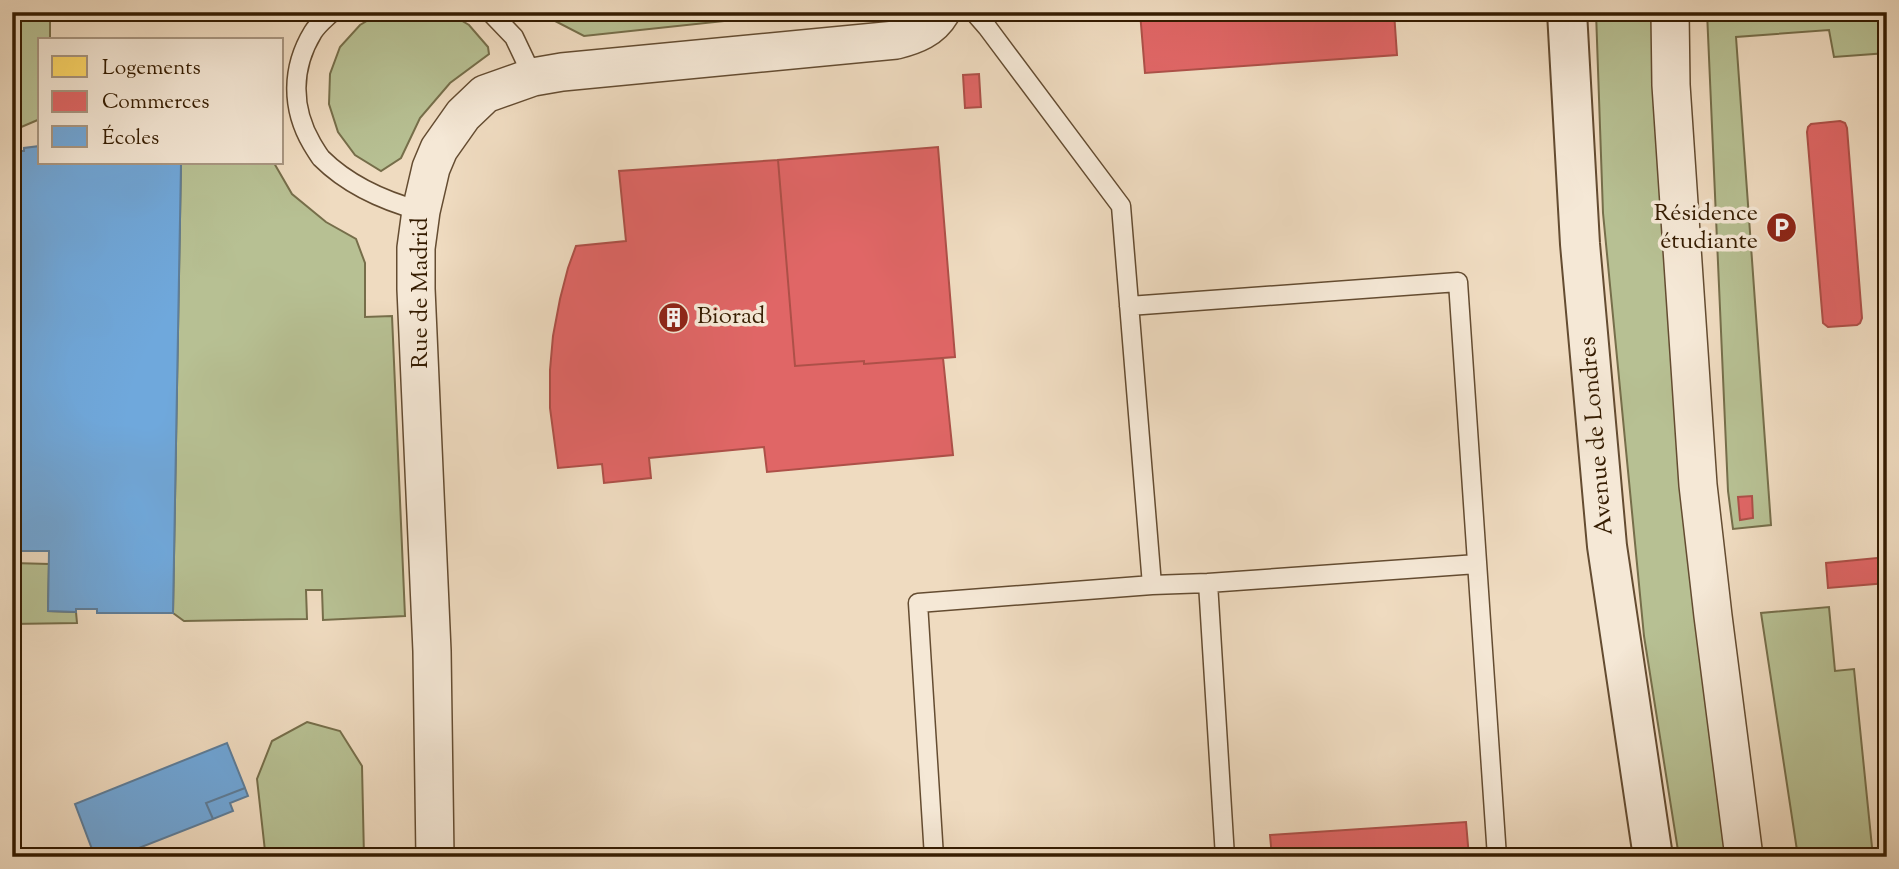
<svg xmlns="http://www.w3.org/2000/svg" width="1899" height="869" font-family="'Sorts Mill Goudy',serif">
<rect width="100%" height="100%" fill="#efdbc0"/>
<filter id="stains"><feTurbulence type="fractalNoise" baseFrequency=".00286" numOctaves="4"/><feColorMatrix values="0 0 0 0 .2 0 0 0 0 .09 0 0 0 0 .02 0 0 0 .5 -.17"/></filter>
<radialGradient id="worn" r=".72"><stop offset=".6" stop-color="#630" stop-opacity="0"/><stop offset="1" stop-color="#630" stop-opacity=".3"/></radialGradient>
<path fill="#b7c093" stroke="#766e4a" stroke-width="2" d="M12 12H20L21 18 35 12H50V40H40V119L12 131Z
M382 12H447L469 25 488 47 489 54 450 83 420 118 401 158 381 171 355 155 338 132 329 104 330 74 340 47 360 25Z
M551 12H808L584 36 555 21Z
M1596 12H1657L1732 857H1679L1644 636 1603 213Z
M1707 12H1887V53L1834 57 1829 30 1736 37 1771 525 1733 529 1728 491Z
M181 163H274L292 194 326 222 356 239 365 263V317L392 316 405 616 323 620 322 590H306L307 619 184 621 173 613Z
M12 563 49 564 48 611 76 612 77 623 12 624Z
M1829 607 1835 671 1854 669 1873 857H1798L1761 613Z
M307 722 340 731 362 766 364 857H250L265 851 257 779 272 741Z"/>
<path fill="#ffd966" stroke="#c2a048" stroke-width="2" d="M1887 117V209L1880 125Z"/>
<path fill="#e06666" stroke="#ad5048" stroke-width="2" d="M1140 12H1394L1397 55 1145 73Z
M979 74 981 107 965 108 963 75Z
M1840 121 1845 123 1847 128 1862 318 1860 323 1857 325 1828 327 1823 323 1807 132 1808 127 1811 124Z
M938 147 955 357 864 364V361L795 366 778 160Z
M778 160 795 366 864 361V364L943 358 953 455 767 472 764 447 649 458 651 478 604 483 602 464 558 468 550 408V370L553 336 560 299 568 268 576 246 626 241 619 171Z
M1752 496 1753 518 1740 520 1738 497Z
M1887 557V583L1828 588 1826 563Z
M1466 822 1469 857H1272L1270 835Z
M624 856H702V857H624Z"/>
<path fill="#6fa8dc" stroke="#5e7e9a" stroke-width="2" d="M40 146V163H181L173 613H97V609H76V612L48 611 49 551H12V151H24V148Z
M227 743 245 788 206 803 213 819 116 857H95L75 804Z
M245 788 248 796 230 803 233 811 213 819 206 803Z"/>
<g fill="none" stroke-linecap="round" stroke-linejoin="round">
<defs>
<path id="service" d="M332 12C326 18 318 24 313 32 291 68 291 108 312 144 315 149 318 154 321 158 348 185 384 201 421 211
M490 12 514 37 533 77
M1129 306 1458 282 1497 857
M1208 583 1477 564
M1152 585 1208 583 1225 857
M934 857 918 603 1152 585 1121 206 987 27 974 12"/>
<path id="minor" d="M1670 12 1671 85 1698 485 1713 616 1744 857
M435 857 432 651 416 289V248L421 211 431 168 439 149 463 115 485 94 533 77 562 72 896 40C915 35 931 29 941 12"/>
<path id="tertiary" d="M1567 12 1580 244 1607 546 1653 857"/>
</defs>
<use href="#service" stroke="#644c31" stroke-width="21"/>
<use href="#minor" stroke="#644c31" stroke-width="40"/>
<use href="#tertiary" stroke="#644c31" stroke-width="42"/>
<use href="#service" stroke="#f5e8d6" stroke-width="18"/>
<use href="#minor" stroke="#f5e8d6" stroke-width="37"/>
<use href="#tertiary" stroke="#f5e8d6" stroke-width="38"/>
</g>
<defs>
<symbol id="parking-disc" viewBox="-11 -11 22 22"><circle r="9.5" fill="#8f2418" stroke="#f5e8d6"/><path d="M-3.5-5.5H1a3.5 3.5 0 0 1 0 7H-1V5.5H-3.5ZM-1-3.4V-.6H.8a1.4 1.4 0 0 0 0-2.8Z" fill="#fff"/></symbol>
<symbol id="building-disc" viewBox="-11 -11 22 22"><circle r="9.5" fill="#8f2418" stroke="#f5e8d6"/><path d="M-4-6H4V6H1V3H-1V6H-4ZM-2.5-4.3h1.7v1.8h-1.7ZM.8-4.3h1.7v1.8H.8ZM-2.5-1h1.7V.8h-1.7ZM.8-1h1.7V.8H.8Z" fill="#fff"/></symbol>
</defs>
<g fill-rule="evenodd">
<use href="#parking-disc" x="1764" y="210" width="35" height="35"/>
<use href="#building-disc" x="656" y="300" width="35" height="35"/>
</g>
<g text-anchor="middle" dominant-baseline="central" stroke-width="7" stroke-linejoin="round" paint-order="stroke">
<g font-size="24" fill="#351c01" stroke="#f5e8d6" text-anchor="end">
<text x="1758" y="214">Résidence<tspan x="1758" dy="28">étudiante</tspan></text>
<text x="697" y="317" text-anchor="start">Biorad</text>
</g>
<g font-size="24" fill="#351c01" stroke="#f5e8d6">
<text transform="translate(421 293) rotate(-90)">Rue de Madrid</text>
<text transform="translate(1597 436) rotate(-95)">Avenue de Londres</text>
</g>
</g>
<rect width="1899" height="869" fill="none" stroke="#efdbc0" stroke-width="42"/>
<rect x="14" y="14" width="1871" height="841" fill="none" stroke="#351c01" stroke-width="3.5"/>
<rect x="21" y="21" width="1857" height="827" fill="none" stroke="#351c01" stroke-width="2"/>
<rect x="38" y="38" width="245" height="126" fill="#f5e8d6" stroke="#a89681" stroke-width="2"/>
<rect x="52" y="56" width="35" height="21" fill="#ffd966" stroke="#a89681" stroke-width="2"/>
<text x="102" y="74" font-size="21" fill="#351c01">Logements</text>
<rect x="52" y="91" width="35" height="21" fill="#e06666" stroke="#a89681" stroke-width="2"/>
<text x="102" y="108" font-size="21" fill="#351c01">Commerces</text>
<rect x="52" y="126" width="35" height="21" fill="#6fa8dc" stroke="#a89681" stroke-width="2"/>
<text x="102" y="144" font-size="21" fill="#351c01">Écoles</text>
<rect width="100%" height="100%" filter="url(#stains)"/>
<rect width="100%" height="100%" fill="url(#worn)"/>
</svg>
